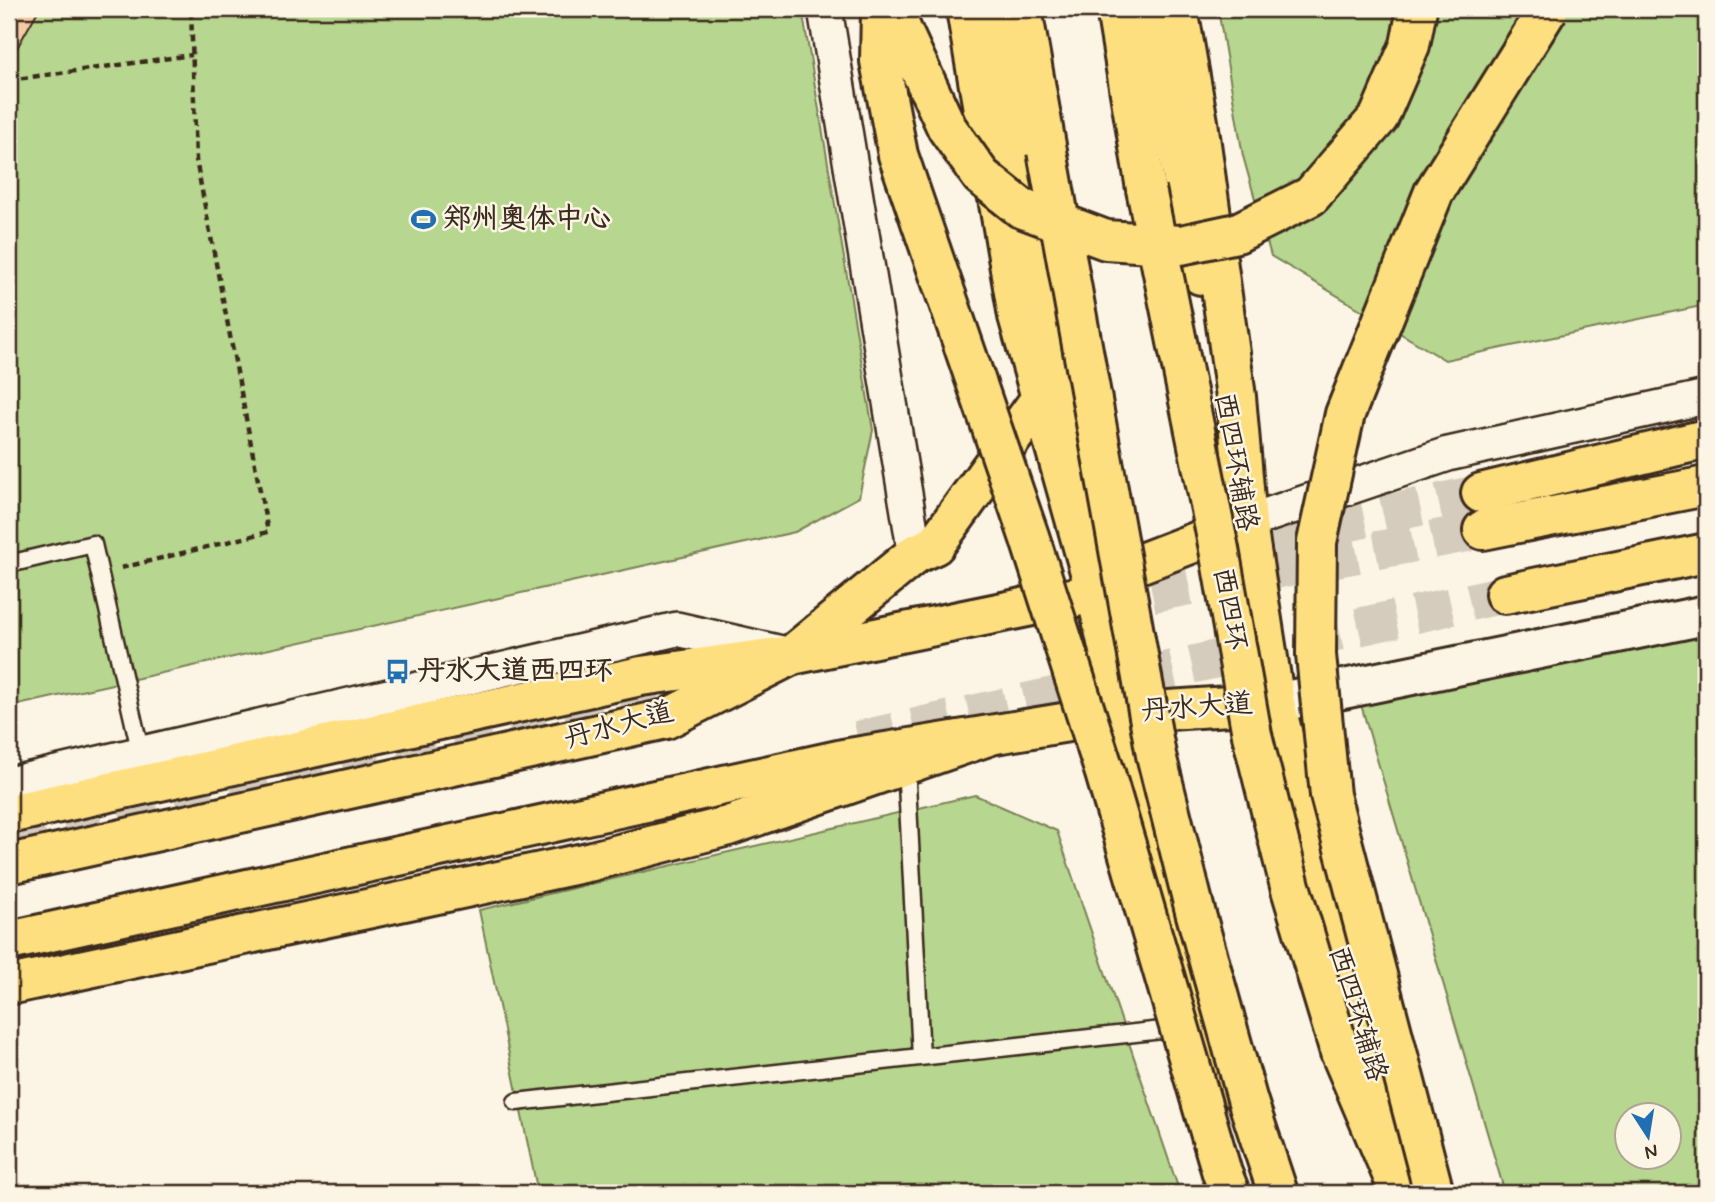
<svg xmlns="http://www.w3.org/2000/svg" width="1715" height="1202" font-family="Mynerve,'LXGW WenKai TC',sans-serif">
<rect width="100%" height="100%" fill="#fcf5e5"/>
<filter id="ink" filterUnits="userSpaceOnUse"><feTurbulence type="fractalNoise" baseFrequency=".0143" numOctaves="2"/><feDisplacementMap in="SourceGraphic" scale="14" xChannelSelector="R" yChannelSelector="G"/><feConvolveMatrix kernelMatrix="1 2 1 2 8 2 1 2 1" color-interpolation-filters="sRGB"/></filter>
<g filter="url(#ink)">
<path fill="#b7d68f" stroke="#798056" stroke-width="2" fill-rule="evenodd" d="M9 9H802L873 430 859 497 795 532 9 707Z
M1218 9H1706V305L1445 360 1271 256 1243 156Z
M1706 630V1193H1505L1359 698ZM1628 1114H1670V1156H1628Z
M975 795 1057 831 1180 1193H538L479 910Z"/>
<path fill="#f6cca5" stroke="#3b2a1e" stroke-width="2" d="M9 9H39L9 62Z"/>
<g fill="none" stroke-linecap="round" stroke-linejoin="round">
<path stroke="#d5ccbd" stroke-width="38" stroke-dasharray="38 19" stroke-linecap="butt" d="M1096 604 1483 530
M858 740 1505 594"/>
<path stroke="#d5ccbd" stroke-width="38" stroke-dasharray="38 19" stroke-linecap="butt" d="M1216 552 1481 493
M9 843 716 681"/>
<defs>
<path id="service" d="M9 564 93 544 141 754
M906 764 921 1057
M516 1102 1180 1028"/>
<path id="minor" d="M825 9 915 554
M1247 522 1448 454 1706 397
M9 784 677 629 782 653"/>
<path id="tertiary" d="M1275 703 1706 615"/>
<path id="primary" d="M992 9 1046 290 1076 472
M1151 9 1201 275
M1243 499 1275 703 1348 997 1405 1167
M1483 530 1706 486
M1092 569 1096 593 1123 713 1215 1089
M1505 594 1706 553
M9 864 666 719 792 655 1096 593 1123 570 1245 523
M9 941 843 759 1123 713 1275 703"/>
<path id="trunk" d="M966 9 1018 316 1096 593
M1022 9 1047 151
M1116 9 1146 189
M1178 9 1198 122 1236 397 1247 522
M1481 493 1706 439
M9 814 641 676 792 655 915 554 935 545 1041 398
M9 985 588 862 728 826 991 735
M1340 1052 1400 1193"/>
</defs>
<use href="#service" stroke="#3b2a1e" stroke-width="21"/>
<use href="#minor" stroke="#3b2a1e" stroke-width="38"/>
<use href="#tertiary" stroke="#3b2a1e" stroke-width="44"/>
<use href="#primary" stroke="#3b2a1e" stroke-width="44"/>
<use href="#trunk" stroke="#3b2a1e" stroke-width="44"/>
<path stroke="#3b2a1e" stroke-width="4.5" stroke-dasharray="7 5" stroke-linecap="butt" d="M9 80 192 55
M121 568 268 532 196 160 191 9"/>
<use href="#service" stroke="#fcf5e5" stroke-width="16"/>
<use href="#minor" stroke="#fcf5e5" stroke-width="33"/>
<use href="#tertiary" stroke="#fcf5e5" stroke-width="38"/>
<use href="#primary" stroke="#fedf80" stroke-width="38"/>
<use href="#trunk" stroke="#fedf80" stroke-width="38"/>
<defs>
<path id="trunk-bridge" d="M881 9 880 61 898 155 1029 536 1105 773 1222 1173 1230 1193
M892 9 947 128 981 176 1021 208 1106 240 1181 245 1237 233 1311 196 1379 117 1410 45 1417 9
M1047 151 1156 755 1195 911 1248 1102 1278 1193
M1146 189 1219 549 1252 735 1290 886 1340 1052
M1434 1193 1330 795 1316 655 1317 542 1345 414 1434 192 1548 9"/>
</defs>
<use href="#trunk-bridge" stroke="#3b2a1e" stroke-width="44" stroke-linecap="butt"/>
<use href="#trunk-bridge" stroke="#fedf80" stroke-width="38"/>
</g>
</g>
<defs>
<symbol id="stadium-bare" viewBox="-9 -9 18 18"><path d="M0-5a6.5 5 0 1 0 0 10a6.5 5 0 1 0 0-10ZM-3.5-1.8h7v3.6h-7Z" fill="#1f6fb2" stroke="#fcf5e5" stroke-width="2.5" paint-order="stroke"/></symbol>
<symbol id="bus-bare" viewBox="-9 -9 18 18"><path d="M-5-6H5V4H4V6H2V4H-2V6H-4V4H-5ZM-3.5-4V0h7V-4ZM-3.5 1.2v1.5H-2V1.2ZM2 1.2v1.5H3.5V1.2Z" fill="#1f6fb2" stroke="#fcf5e5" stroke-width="2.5" paint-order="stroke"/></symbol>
</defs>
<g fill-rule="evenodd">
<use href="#stadium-bare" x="406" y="202" width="35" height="35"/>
<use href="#bus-bare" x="380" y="654" width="35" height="35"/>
</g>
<g text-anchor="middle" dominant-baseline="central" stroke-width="5" stroke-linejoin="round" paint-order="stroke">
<g font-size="28" font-weight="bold" fill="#3b2a1e" stroke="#fcf5e5" text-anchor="start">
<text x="443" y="219">郑州奥体中心</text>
<text x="417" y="671">丹水大道西四环</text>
</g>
<g font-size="28" fill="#3b2a1e" stroke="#fcf5e5">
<text transform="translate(1235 462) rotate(80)">西四环辅路</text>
<text transform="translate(1229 609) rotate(80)">西四环</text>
<text transform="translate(1197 708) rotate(-4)">丹水大道</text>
<text transform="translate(619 726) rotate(-15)">丹水大道</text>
<text transform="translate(1357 1014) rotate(73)">西四环辅路</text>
</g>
</g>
<rect width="1715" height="1202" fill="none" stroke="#fcf5e5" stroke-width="35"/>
<rect x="18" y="18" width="1680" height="1167" fill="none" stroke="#3b2a1e" stroke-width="2.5" filter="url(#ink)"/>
<g transform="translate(1648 1136) rotate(168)"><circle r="33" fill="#fcf5e5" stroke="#afa495" stroke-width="2"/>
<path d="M0-5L12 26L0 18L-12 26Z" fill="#1f6fb2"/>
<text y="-10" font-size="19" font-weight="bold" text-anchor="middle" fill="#3b2a1e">N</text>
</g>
</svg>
